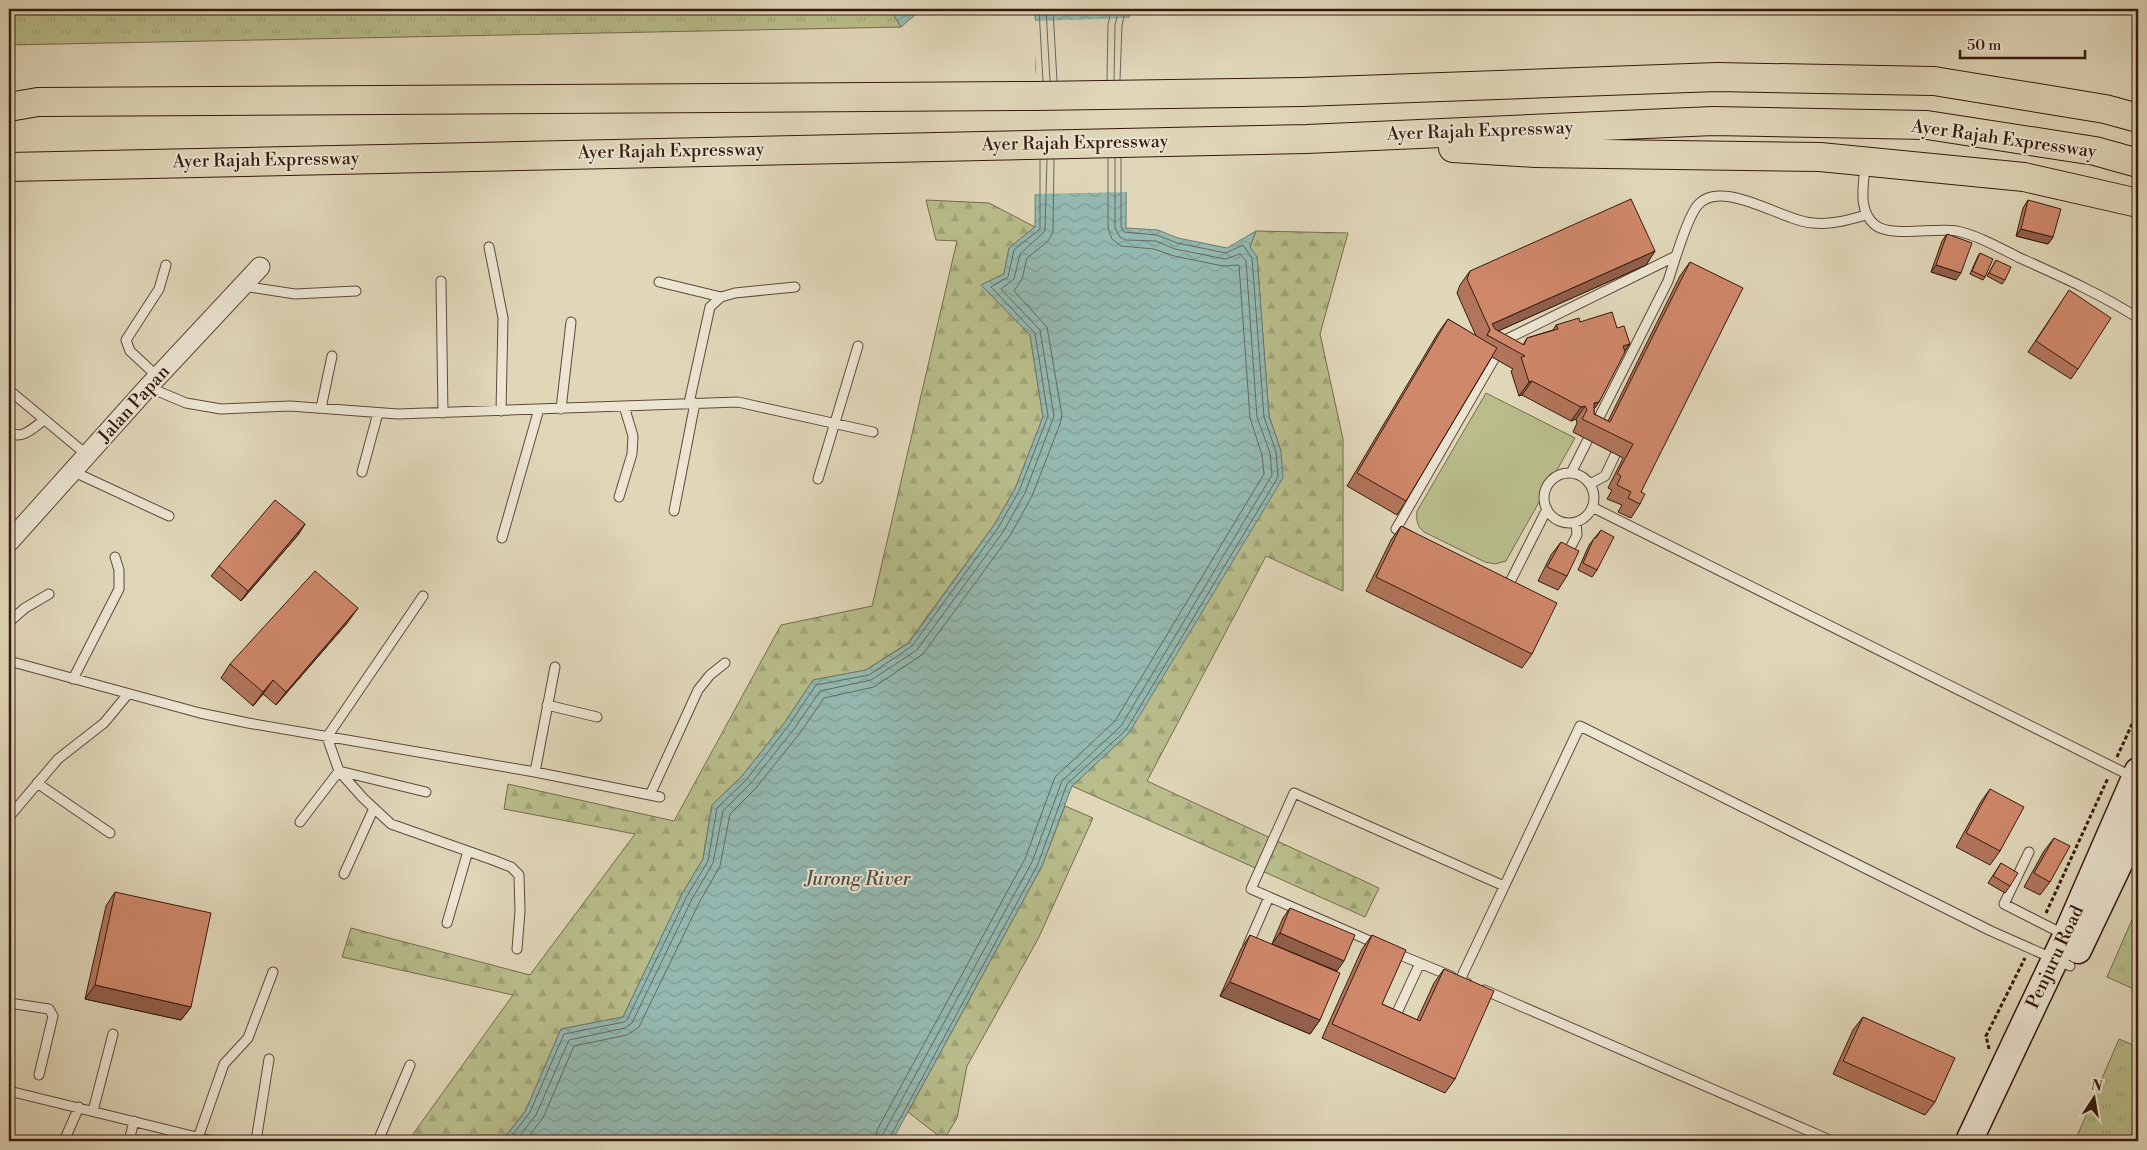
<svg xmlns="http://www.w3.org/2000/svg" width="2147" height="1150" font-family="'Libre Bodoni',serif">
<defs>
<pattern id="grass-tufts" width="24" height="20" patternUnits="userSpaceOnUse" patternTransform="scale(1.25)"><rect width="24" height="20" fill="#b8bd8b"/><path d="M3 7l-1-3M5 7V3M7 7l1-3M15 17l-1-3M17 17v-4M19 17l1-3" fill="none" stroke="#9fa277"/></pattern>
<pattern id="forest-firs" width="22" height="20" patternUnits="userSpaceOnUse" patternTransform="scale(1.25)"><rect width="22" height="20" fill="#b8bd8b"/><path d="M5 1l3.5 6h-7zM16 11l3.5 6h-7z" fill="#9fa277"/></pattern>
<pattern id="water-waves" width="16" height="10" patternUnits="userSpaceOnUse" patternTransform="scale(1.25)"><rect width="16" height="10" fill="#94b9b1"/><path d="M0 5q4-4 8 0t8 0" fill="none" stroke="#809e97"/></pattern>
</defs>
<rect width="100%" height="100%" fill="#e0d7b9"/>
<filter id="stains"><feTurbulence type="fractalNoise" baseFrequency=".004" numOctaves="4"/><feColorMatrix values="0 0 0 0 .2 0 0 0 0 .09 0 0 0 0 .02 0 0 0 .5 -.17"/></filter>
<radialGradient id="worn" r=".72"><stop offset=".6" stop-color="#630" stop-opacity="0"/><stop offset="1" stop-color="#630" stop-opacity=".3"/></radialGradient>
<path fill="url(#grass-tufts)" stroke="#766b4c" d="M9 9H890L901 27 9 45Z
M2138 906V991L2107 977Z
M2119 1039 2138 1047V1141H2075Z"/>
<path fill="url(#forest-firs)" stroke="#766b4c" d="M926 200 989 203 1035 227 1009 248 1004 274 981 285 1030 335 1043 417 1015 489 994 525 908 643 866 670 813 680 785 722 742 776 712 805 703 859 682 894 623 1017 561 1029 526 1110 502 1141H408L513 995 342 957 351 928 530 975 635 834 504 809 508 784 674 821 781 625 872 606 957 241 936 240Z
M1256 231 1348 233 1320 334 1343 439V591L1266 556 1147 781 1379 888 1365 917 1072 786 1129 733 1281 451 1269 416 1257 257 1250 247Z
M1065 806 1093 818 1038 939 967 1066 957 1118 944 1140 908 1112 1042 866Z"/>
<path fill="#b8bd8b" stroke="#766b4c" d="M1486 393 1575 438 1506 561 1495 564 1485 562 1424 532C1417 526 1416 520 1417 511Z"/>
<path fill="url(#water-waves)" stroke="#6e7970" d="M890 9H922L901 27Z
M1034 9H1131L1127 25 1126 228 1158 230 1178 238 1227 248 1256 231 1250 247 1257 257 1269 416 1281 451 1283 478 1129 733 1072 786 1042 866 892 1141H502L526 1110 561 1029 623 1017 682 894 703 859 712 805 742 776 785 722 813 680 866 670 909 643 994 525 1015 489 1043 417 1030 335 981 285 1004 274 1009 248 1035 227 1036 23Z"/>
<path fill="#e0d7b9" d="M1131 18 1128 79 1129 192 1033 194V91L1036 68 1033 21Z"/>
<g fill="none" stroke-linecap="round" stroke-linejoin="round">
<path stroke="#646960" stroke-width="1" d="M1039 9 1043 81
M1046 9 1050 81
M1053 9 1057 81
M1107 80 1108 24 1112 9
M1114 80 1115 25 1119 9
M1120 80 1122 25 1126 9
M508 1141 530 1112 564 1034 624 1022 627 1020 687 896 708 861 717 808 746 780 789 725 816 685 869 675 912 646 998 528 1019 491 1048 416 1035 333 991 287 1008 277 1014 250 1040 229V160
M516 1141 536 1115 569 1040 625 1028 632 1023 692 899 713 863 723 811 751 783 794 729 820 691 871 680 917 650 1003 532 1025 493 1054 416 1040 330 1001 289 1014 279 1020 254 1045 231 1047 160
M525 1141 543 1118 574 1046 627 1035 639 1027 699 903 720 866 730 814 756 788 800 733 824 698 874 687 923 654 1011 534 1032 496 1060 424 1062 415 1047 327 1014 291 1022 279 1027 258 1048 241 1053 232 1054 159
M875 1141 877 1130 1025 859 1055 777 1115 721 1264 474 1262 455 1250 418 1239 265 1223 266 1174 256 1154 249 1121 246 1112 239 1108 228V158
M882 1141 883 1134 1032 862 1062 781 1121 726 1272 475 1270 453 1257 417 1246 261 1240 254 1225 259 1175 249 1156 241 1126 240 1120 237 1115 228V158
M888 1141 1038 864 1067 784 1126 730 1278 477 1276 452 1264 417 1252 258 1243 245 1226 253 1177 243 1157 235 1124 232 1121 227V158"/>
<defs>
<path id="lane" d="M1865 164C1864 185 1857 210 1875 225 1891 238 1936 227 1957 231 1979 236 2000 248 2020 258 2060 276 2101 294 2138 318
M489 247 503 318 501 411
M441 281 443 413
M659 282 721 297
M243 286 295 294 356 291
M158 377 130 351 126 340 159 289 166 265
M148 387 186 403 221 409 290 406 398 414 738 402 873 432
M9 390 87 455
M689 403 710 307 721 297 735 293 795 287
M321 408 332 356
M561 409 571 322
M9 432C22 441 34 427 44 420
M72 471 169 516
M362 472 378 413
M1571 473 1668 281 1676 256
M1544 498a25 25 0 1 1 50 0a25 25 0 1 1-50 0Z
M818 479 858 346
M1590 484 1605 476 1615 455
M619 497 632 454 633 436 624 406
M1592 507 2133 777
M674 511 695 403
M1408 535 1396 529 1505 340 1676 256C1681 242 1688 218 1697 206 1720 176 1784 222 1813 223 1832 225 1848 220 1866 215
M502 538 539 409
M1566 556 1577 535 1576 522
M1509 584 1547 509
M423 596 327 737 339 771 363 798 391 824 493 860 511 867 519 875 520 911 517 949
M9 622 25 608 49 594
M9 661 200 713 248 723 535 772 660 797
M73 679 119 589V570L115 557
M547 705 597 717
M535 772 555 667
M37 783 110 833
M650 795 698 690 710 675 725 663
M9 817 58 759 104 723 128 694
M300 822 339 771 426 792
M2029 852 2004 904 2063 934
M344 874 374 808
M447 923 468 851
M1377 944 1251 889 1294 793 1504 886
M1248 945 1269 897
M1393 952 1451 976
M1467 983 1460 980 1580 726 1991 931 2070 966
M1484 990 1832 1141
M9 1003 49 1009 53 1016 39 1075
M1395 1017 1420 963
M9 1091 213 1141
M93 1111 113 1034
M198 1138 224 1064 248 1038 273 972
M64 1141 79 1107
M129 1141 134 1121
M256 1141 269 1059
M378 1141 410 1065"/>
<path id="street" d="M9 542 148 387 260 267"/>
<path id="secondary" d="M2078 950 2138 824
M1969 1141 2066 936 2138 771"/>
<path id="highway" d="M9 107 38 102 1035 96 1302 92 1717 77 1934 81 2105 109 2138 118
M1453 148 1535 153 1820 157 2024 177 2138 203
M9 167 1307 139 1713 121 1927 125 2095 151 2138 163"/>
</defs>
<use href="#lane" stroke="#604839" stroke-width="11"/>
<use href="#street" stroke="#604839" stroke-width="21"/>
<use href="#secondary" stroke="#35190e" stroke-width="29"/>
<use href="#highway" stroke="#35190e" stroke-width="30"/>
<path stroke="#35190e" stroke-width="3" stroke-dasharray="4 2.5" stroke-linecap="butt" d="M2117 757 2138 711
M2046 913 2108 778
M1989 1049 1986 1036 2025 958"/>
<use href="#lane" stroke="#ebe5d2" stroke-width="9"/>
<use href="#street" stroke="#ebe5d2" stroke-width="19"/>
<use href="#secondary" stroke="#ebe5d2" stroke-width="26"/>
<use href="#highway" stroke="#e0d7b9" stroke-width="28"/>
</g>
<path fill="#b2755b" stroke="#35190e" d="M2028 200 2053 237 2048 244 2016 236 2023 208Z
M1947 234 1956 280 1931 272 1942 241Z
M1655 251 1646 265 1498 331 1523 345 1527 338 1553 330 1556 325 1580 322 1617 328 1630 344 1625 351 1599 402 1594 409V414L1608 421 1680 276 1690 262 1641 492 1640 504 1631 518 1618 512 1622 505 1607 499 1612 490 1608 488 1623 458 1573 432 1577 423 1576 419 1571 421 1522 395 1519 396 1511 371 1513 369 1492 357 1406 501 1397 515 1347 486 1438 333 1448 319 1476 336 1457 293 1460 285 1470 271Z
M1980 253 1985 277 1983 280 1970 274 1978 256Z
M1996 260 2005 280 2002 284 1987 276Z
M2062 301 2078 369 2071 379 2028 352Z
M305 524 298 535 241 601 211 576 219 566Z
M1401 526 1532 654 1522 668 1366 591 1391 540Z
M1601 530 1597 570 1592 577 1578 570 1589 545Z
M1561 542 1567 576 1558 590 1538 581 1551 555Z
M348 622 276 705 263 694 253 706 221 678 230 664Z
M1990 789 2000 851 1990 865 1956 847 1980 803Z
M2054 838 2050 882 2040 895 2024 887 2044 851Z
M2001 863 2010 886 2005 893 1988 883Z
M115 892 191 1007 181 1020 85 999 106 906Z
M1290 908 1337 971 1272 944 1283 918Z
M1250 935 1320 1020 1310 1034 1220 996 1241 949Z
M1372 935 1382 1004 1417 1020 1434 983 1444 969 1455 1079 1445 1093 1322 1038 1362 949Z
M1863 1017 1935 1102 1925 1115 1833 1074 1853 1030Z"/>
<path fill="#915f4a" stroke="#35190e" d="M2021 229 2053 237 2048 244 2016 236Z
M1655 251 1646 265 1487 336 1492 324Z
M1936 265 1961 273 1956 280 1931 272Z
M1630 344 1620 358 1623 346Z
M1532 381 1522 395 1519 396 1529 382Z
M1599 402 1590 415 1594 403Z
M1585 406 1576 419 1571 421 1581 407Z
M305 524 298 535 241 601 248 591Z
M358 608 348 622 276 705 286 692Z
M273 680 263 694 253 706 263 692Z
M1280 933 1344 961 1337 971 1272 944Z
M1230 982 1320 1020 1310 1034 1220 996Z
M95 985 191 1007 181 1020 85 999Z"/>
<path fill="#cf886a" stroke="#35190e" d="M1631 199 1655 251 1492 324 1495 329 1524 345 1527 338 1558 329 1556 325 1579 318 1580 322 1612 312 1617 328 1624 326 1630 344 1623 346 1625 352 1599 402 1594 403V414L1610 422 1690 262 1743 288 1641 492 1645 494 1640 504 1628 498 1631 492 1617 485 1621 476 1617 474 1633 444 1582 419 1587 410 1585 406 1581 407 1532 381 1529 382 1521 357 1525 356 1487 335 1490 330 1467 279 1470 271Z
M2028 200 2061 209 2053 237 2021 229Z
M1947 234 1972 243 1961 273 1936 265Z
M1980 253 1993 259 1985 277 1972 271Z
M1996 260 2011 267 2005 280 1989 273Z
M2069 290 2111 318 2078 369 2036 341Z
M1448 319 1497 348 1406 501 1357 473Z
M275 500 305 524 248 591 219 566Z
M1401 526 1557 603 1532 654 1376 577Z
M1601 530 1614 537 1597 570 1583 563 1594 538H1596Z
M1561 542 1579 551 1567 576 1547 567Z
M315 571 358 608 286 692 273 680 263 692 230 664Z
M1990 789 2024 807 2000 851 1966 833Z
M2054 838 2070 846 2050 882 2034 873Z
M2001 863 2018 873 2010 886 1993 876Z
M115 892 211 913 191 1007 95 985Z
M1290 908 1355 935 1344 961 1280 933Z
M1250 935 1340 973 1320 1020 1230 982Z
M1372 935 1406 950 1382 1004 1420 1021 1444 969 1494 991 1455 1079 1332 1024Z
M1863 1017 1955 1058 1935 1102 1843 1061Z"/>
<g text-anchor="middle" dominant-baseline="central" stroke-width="4" stroke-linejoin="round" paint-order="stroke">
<g font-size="18" fill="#35190e" stroke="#ebe5d2">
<text transform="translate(1480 131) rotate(-2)">Ayer Rajah Expressway</text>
<text transform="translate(2004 139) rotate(8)">Ayer Rajah Expressway</text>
<text transform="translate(1075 143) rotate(-1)">Ayer Rajah Expressway</text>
<text transform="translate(671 151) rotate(-1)">Ayer Rajah Expressway</text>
<text transform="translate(266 160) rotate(-1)">Ayer Rajah Expressway</text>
<text transform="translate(134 404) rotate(-48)">Jalan Papan</text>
<text transform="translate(2055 957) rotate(-65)">Penjuru Road</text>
</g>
<g font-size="19" font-style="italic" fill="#52493f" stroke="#ebe5d2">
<text x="858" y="879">Jurong River</text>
</g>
</g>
<rect width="2147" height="1150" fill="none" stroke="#e0d7b9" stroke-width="30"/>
<rect x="10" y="10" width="2127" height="1130" fill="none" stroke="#35190e" stroke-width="2.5"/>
<rect x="15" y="15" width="2117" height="1120" fill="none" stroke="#35190e"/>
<g transform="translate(2094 1098) rotate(12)" stroke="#ebe5d2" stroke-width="4" paint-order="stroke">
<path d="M0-4L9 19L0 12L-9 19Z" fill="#35190e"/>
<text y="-8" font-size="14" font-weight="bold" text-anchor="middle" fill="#35190e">N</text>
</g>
<path d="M1960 50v8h125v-8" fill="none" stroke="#35190e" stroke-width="2.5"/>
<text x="1967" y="50" font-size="15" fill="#35190e" stroke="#ebe5d2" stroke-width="4" paint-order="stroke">50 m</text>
<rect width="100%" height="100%" filter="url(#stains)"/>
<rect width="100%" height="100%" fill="url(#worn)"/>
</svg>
